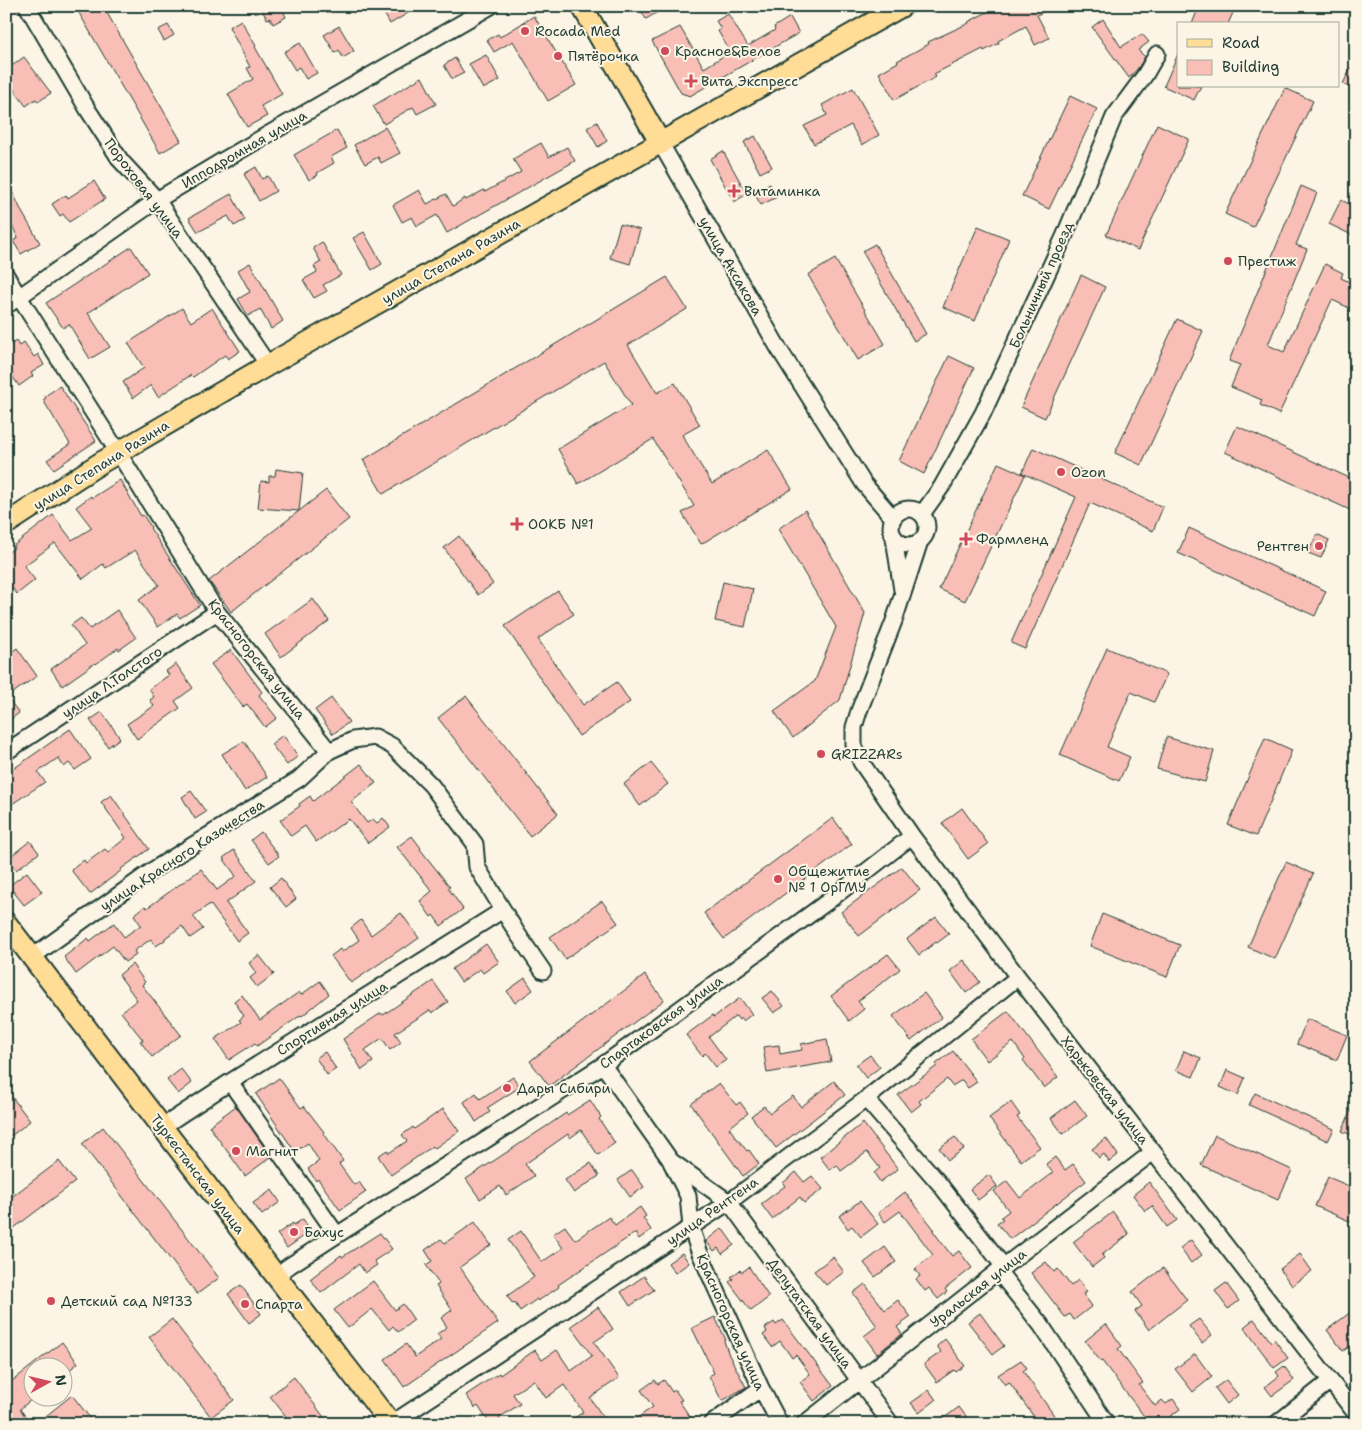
<svg xmlns="http://www.w3.org/2000/svg" width="1362" height="1430" font-family="'Shantell Sans',sans-serif">
<rect width="100%" height="100%" fill="#fcf5e5"/>
<filter id="ink" filterUnits="userSpaceOnUse"><feTurbulence type="fractalNoise" baseFrequency=".02" numOctaves="2"/><feDisplacementMap in="SourceGraphic" scale="10" xChannelSelector="R" yChannelSelector="G"/><feConvolveMatrix kernelMatrix="1 2 1 2 8 2 1 2 1" color-interpolation-filters="sRGB"/></filter>
<g filter="url(#ink)">
<path fill="#f9beb6" stroke="#1f3d34" d="M75 6H103L181 141 160 153Z
M264 6H293L283 11 286 17 273 24 270 18 267 19 262 10 265 9Z
M380 6H420L390 24Z
M638 6H668L646 19Z
M999 6H1054L1037 15 1049 38 1035 45 1026 26 998 41 999 43 984 51 983 49 934 74 936 77 894 100 879 73 898 62 897 61 929 44 928 42 969 23 968 22Z
M1199 6H1236L1228 24H1192Z
M728 14 748 46 775 30 774 27 790 17 799 33 690 96 681 93 652 41 680 27 704 68 730 52 718 31 721 29 716 21Z
M534 16 576 85 548 101 513 41 494 52 487 40 498 34 500 37Z
M1103 19 1121 47 1142 34 1149 42 1138 50 1145 57 1138 68 1129 78 1092 27Z
M241 20 256 46 255 47 282 94 261 106 267 116 247 127 228 94 253 79 247 68 250 67 229 27Z
M168 25 174 35 164 41 158 30Z
M339 26 354 51 343 58 339 50 335 53 324 35Z
M300 43 317 73 306 79 299 67 295 70 284 52Z
M1178 54V86H1201L1194 100 1163 86H1164Z
M486 55 500 80 483 89 469 64Z
M24 57 51 93 38 102 36 99 26 106 6 79V70Z
M1356 57V90L1343 84Z
M455 58 464 73 452 79 444 65Z
M422 77 436 104 417 114 413 107 384 124 373 106Z
M853 88 879 135 862 145 851 125 814 144 804 126 827 115 822 105Z
M1285 88 1313 101 1253 227 1225 214Z
M1070 96 1097 109 1049 209 1022 196Z
M597 122 607 141 598 147 587 128Z
M1157 124 1189 139 1138 250 1106 235Z
M385 127 400 153 381 163 378 157 365 164 354 145Z
M337 130 347 148 331 157 334 163 317 173 318 175 309 180 294 155Z
M755 136 772 167 760 173 744 142Z
M541 143 549 157 567 147 575 161 447 233 437 215 417 226 412 217 402 222 393 205 419 190 427 204 446 194 453 206 465 198 466 200 484 190 485 192 521 172 513 159Z
M723 151 747 194 734 202 710 159Z
M256 167 262 179 268 176 276 191 259 201 244 174Z
M6 178 23 214 40 243 21 254 13 241 18 238 6 213Z
M94 181 105 199 69 222 63 214 60 216 52 204 66 195 68 198Z
M770 184 777 197 761 205 754 193Z
M1301 186 1317 193 1296 245 1307 249 1268 345 1284 352 1325 264 1343 273 1341 278 1356 285V311L1332 300 1279 414 1260 405 1262 400 1231 387 1240 365 1229 361Z
M231 194 245 220 234 226 228 216 198 232 189 218Z
M1341 200 1356 207V237L1329 224Z
M620 224 640 230 630 264 610 258Z
M978 226 1009 239 975 321 943 307Z
M364 232 382 264 372 270 353 238Z
M322 242 341 275 323 285 327 291 314 298 303 280 317 272 314 266 321 262 313 248Z
M875 244 926 334 914 341 862 251Z
M131 247 148 273 88 313 110 347 90 359 69 324 63 328 46 303Z
M835 259 885 344 858 360 808 275Z
M250 263 283 321 271 329 260 309 248 316 238 299 250 292 238 270Z
M1081 275 1105 287 1045 418 1021 407Z
M667 277 687 309 628 345 657 393 675 383 700 425 682 435 712 484 768 450 792 489 701 544 682 513 694 506 653 439 578 484 558 449 631 405 604 361 383 494 363 460Z
M182 308 191 322 212 308 240 351 228 359 225 355 193 377 191 375 158 397 151 385 133 398 123 382 144 368 128 343Z
M1177 319 1203 331 1141 465 1115 453Z
M16 341 19 346 24 342 34 357 38 354 44 365 31 373 33 376 19 386 6 367V347Z
M949 356 974 368 924 474 899 461Z
M60 386 96 441 54 469 47 460 70 444 43 400 46 398 45 396Z
M1237 426 1356 481V503L1352 511 1225 452Z
M1033 448 1163 507 1153 531 1090 503 1025 649 1011 643 1076 497 1022 473Z
M998 463 1025 475 965 601 939 589Z
M276 469 303 473 299 511 258 508 261 481 269 482V476H275Z
M120 480 141 516 143 515 151 527 150 528 200 605 180 618 177 614 158 627 139 600 159 585 135 550 106 568 103 564 83 579 55 543 24 566 35 580 17 594 6 580V554L14 548 13 546 53 515 72 540 92 528 76 507 91 496 92 498Z
M326 490 349 519 231 612 209 581Z
M805 510 865 613 840 700 793 738 774 711 815 681 836 627 778 529Z
M1189 528 1326 591 1315 616 1178 553Z
M1317 534 1329 540 1321 558 1308 553Z
M459 536 493 584 478 595 444 548Z
M723 582 753 589 745 627 715 621Z
M558 591 574 614 538 639 583 705 617 682 630 702 579 736 505 626Z
M313 599 329 621 281 657 265 634Z
M117 610 136 638 119 650 118 648 96 664 95 663 62 686 51 669 85 645 71 625 81 618 90 629Z
M17 648 37 676 7 697 19 713 6 723V671L11 668 6 662V656Z
M1107 648 1167 674 1154 702 1131 692 1107 747 1130 757 1119 781 1060 755Z
M231 650 262 692 259 695 277 718 265 727 247 704 243 707 211 664Z
M176 664 193 688 175 701 180 708 137 739 127 724 154 706 150 700 154 697 149 689 169 675 166 671Z
M466 696 558 814 530 836 438 718Z
M331 698 349 722 333 734 315 710Z
M102 712 120 738 108 747 90 720Z
M70 729 91 759 75 770 69 763 64 767 58 758 38 772 45 782 12 804 6 796V774Z
M283 735 298 756 287 765 271 744Z
M1166 737 1214 751 1205 782 1157 769Z
M1265 738 1292 750 1256 836 1228 825Z
M244 741 267 777 245 791 222 754Z
M651 763 668 784 640 806 624 784Z
M361 764 376 783 351 802 367 823 373 819 377 823 383 818 390 827 368 843 349 819 316 842 305 826 291 836 280 820 300 806 299 804 310 796 313 801Z
M191 791 206 812 195 819 182 797Z
M111 795 149 849 121 869 122 870 90 894 71 870 84 860 86 863 105 849 108 852 126 838 101 802Z
M962 808 988 844 968 859 942 823Z
M833 818 852 844 724 939 704 913Z
M261 832 279 856 269 863 251 840Z
M412 836 421 848 420 849 450 887 448 888 463 909 441 926 433 915 431 917 420 901 432 891 397 847Z
M30 841 39 853 16 870 7 859Z
M234 850 256 881 226 903 248 933 237 941 210 904 193 916 203 929 190 938 182 926 165 938V940L156 946 151 939 134 951 136 954 125 962 113 946 76 974 64 957 88 938 90 941 114 923 124 937 141 925 134 915 145 906 147 908 201 869 217 890 236 876 223 858Z
M1286 862 1313 874 1275 959 1248 947Z
M902 867 920 890 859 936 841 912Z
M27 872 42 892 24 905 9 886Z
M281 878 296 899 286 907 270 887Z
M602 901 618 923 565 959 550 937Z
M401 913 419 938 405 948 404 947 351 983 331 956 340 949 342 952 359 940 351 928 361 920 371 935Z
M1102 914 1180 945 1167 977 1090 946Z
M936 917 949 934 937 943 936 942 919 955 907 939Z
M486 944 499 962 483 973 480 969 461 982 452 969Z
M888 954 900 969 858 1001 864 1009 849 1021 831 996Z
M259 955 274 974 257 987 250 978 256 973 249 963Z
M964 960 980 982 966 993 950 971Z
M132 964 145 982 142 985 181 1035 152 1057 140 1041 143 1040 121 1012 137 1000 119 975Z
M645 975 664 1000 549 1086 530 1061Z
M525 978 533 990 515 1003 507 991Z
M320 981 329 994 302 1016 301 1015 257 1046 255 1043 229 1060 215 1039 241 1022 239 1020 244 1016 234 1001 242 995 260 1020 299 992 301 995Z
M433 981 448 1002 432 1013 430 1010 395 1033 401 1042 390 1050 382 1038 365 1050 373 1062 362 1070 343 1039 381 1013 383 1015Z
M772 991 784 1006 774 1013 762 998Z
M924 993 942 1017 911 1041 893 1016Z
M740 998 752 1014 743 1021 741 1018 739 1020 736 1016 709 1037 726 1060 716 1067 705 1053 702 1056 686 1035 713 1015 714 1017Z
M1008 1011 1058 1077 1044 1088 1023 1060 1025 1059 1013 1042 987 1061 971 1039Z
M1307 1019 1347 1035 1337 1060 1297 1044Z
M827 1039 831 1062 767 1073 763 1047 779 1045 780 1054 802 1050 801 1044Z
M953 1051 977 1082 968 1088 962 1080 952 1086 947 1079 919 1101 921 1104 911 1112 898 1095 937 1066 936 1064Z
M1184 1051 1201 1058 1193 1077 1176 1070Z
M325 1052 336 1069 327 1075 316 1058Z
M870 1055 880 1067 866 1078 856 1065Z
M181 1069 192 1083 178 1094 167 1080Z
M1227 1070 1245 1078 1238 1095 1220 1087Z
M513 1077 520 1087 487 1108 490 1112 476 1122 464 1102 476 1093 480 1099Z
M279 1078 301 1108 304 1106 324 1132H323L343 1161 339 1164 354 1185 359 1182 366 1192 340 1210 318 1179 316 1181 308 1169 319 1161 308 1143 295 1152 256 1094Z
M834 1081 845 1095 776 1148 751 1116 764 1106 770 1113 793 1096 801 1107Z
M719 1083 736 1105 740 1102 748 1113 729 1128 747 1151 749 1150 759 1164 743 1176 691 1104Z
M6 1089 30 1121 11 1136 6 1130Z
M1255 1093 1334 1129 1328 1141 1249 1105Z
M1356 1099V1137L1342 1131Z
M590 1100 601 1117 599 1119 615 1143 598 1155 581 1130 570 1138 568 1134 525 1164 534 1176 506 1195 500 1186 480 1199 466 1179 550 1124 566 1113 567 1115Z
M1075 1100 1087 1116 1063 1134 1051 1118Z
M1011 1102 1020 1115 1017 1117 1040 1147 1021 1161 989 1118Z
M236 1106 271 1157 245 1176 209 1126Z
M443 1109 459 1131 435 1148 433 1146 391 1175 378 1156 387 1150 389 1153 407 1141 402 1135 413 1127 414 1129Z
M863 1123 898 1169 880 1182 874 1173 880 1168 867 1152 841 1171 837 1165 830 1170 820 1157Z
M103 1127 219 1278 197 1294 82 1144Z
M1215 1135 1292 1170 1278 1200 1201 1165Z
M955 1137 964 1149 948 1160 939 1148Z
M1106 1138 1118 1155 1109 1162 1104 1154 1099 1158 1092 1149Z
M1055 1157 1065 1170 1073 1164 1086 1181 1010 1239 997 1223 1003 1219 1001 1217 1009 1211 994 1191 1007 1181 1020 1198 1053 1173 1046 1164Z
M59 1161 75 1182 6 1234V1201Z
M591 1163 599 1176 574 1193 565 1180Z
M632 1170 644 1187 630 1197 618 1180Z
M796 1172 804 1182 812 1176 823 1189 804 1203 800 1197 772 1219 761 1204 785 1186 783 1183Z
M989 1175 997 1186 978 1200 970 1189Z
M1328 1177 1356 1189V1224L1315 1206Z
M1149 1182 1177 1220 1167 1227 1152 1206 1145 1211 1133 1195Z
M272 1190 280 1202 262 1215 253 1203Z
M905 1192 934 1229 933 1231 952 1256 959 1251 972 1268 945 1289 947 1292 938 1299 929 1288 925 1291 916 1279 920 1276 915 1269 933 1255 900 1211 885 1222 878 1213Z
M860 1201 878 1224 861 1237 852 1226 848 1229 839 1216Z
M640 1207 646 1216 643 1218 651 1230 639 1239 635 1233 558 1285 559 1287 538 1301 537 1299 520 1311 515 1303 513 1304 507 1296 534 1277 508 1240 521 1231 542 1262 563 1248 553 1234 565 1226 575 1240 609 1217 615 1225Z
M1113 1212 1129 1234 1102 1255 1104 1258 1092 1267 1073 1242Z
M303 1219 311 1231 287 1248 277 1234 293 1223 294 1225Z
M475 1222 491 1245 460 1267 498 1323 404 1387 385 1359 406 1344 415 1357 441 1339 437 1334 447 1327 441 1318 452 1310 436 1286 439 1284 426 1265 432 1261 425 1250 441 1239 445 1243Z
M722 1228 734 1245 722 1254 718 1248 714 1251 706 1241Z
M380 1233 392 1249 374 1261 377 1265 365 1273 359 1264 321 1293 310 1279 341 1255 342 1257Z
M1191 1240 1202 1255 1191 1263 1180 1248Z
M885 1247 896 1262 875 1277 864 1263Z
M682 1253 689 1263 675 1273 668 1263Z
M1300 1254 1312 1271 1292 1286 1280 1269Z
M833 1257 844 1272 826 1285 814 1271Z
M1046 1262 1054 1272 1058 1269 1071 1286 1078 1280 1087 1292 1083 1294 1092 1306 1074 1320 1070 1314 1065 1317 1031 1273Z
M749 1267 769 1297 751 1311 729 1282 733 1279 731 1277 740 1270 742 1272Z
M1163 1268 1187 1300 1149 1330 1135 1311 1142 1306 1132 1292Z
M644 1276 654 1290 630 1306 621 1292Z
M373 1281 395 1310 403 1304 414 1320 398 1332 393 1326 389 1330 372 1309 348 1328 334 1310Z
M1226 1283 1239 1301 1228 1309 1215 1291Z
M865 1284 885 1310 898 1300 911 1317 897 1327 902 1334 877 1354 864 1336 877 1326 853 1293Z
M241 1285 261 1314 249 1323 228 1294Z
M598 1307 613 1329 594 1342 619 1378 590 1398 608 1424H566L583 1412 564 1385 546 1398 534 1380 513 1394 520 1404 499 1418 503 1424H490L478 1406 475 1408 466 1395 499 1373 500 1375 535 1350 542 1360 557 1350 571 1371 592 1356 571 1326Z
M1356 1308V1342L1343 1351 1327 1330Z
M980 1313 1004 1346 993 1354 968 1322Z
M715 1317 726 1340 724 1341 729 1355 746 1387 722 1401 709 1376 714 1373 692 1328Z
M172 1319 234 1400 211 1417 149 1337Z
M1199 1319 1212 1335 1202 1343 1189 1326Z
M1254 1319 1271 1342 1274 1339 1288 1358 1274 1368 1244 1327Z
M783 1320 833 1386 814 1401 800 1382 810 1374 796 1355 792 1358 780 1341 772 1347 763 1335 767 1332 765 1328 774 1322 776 1325Z
M1106 1324 1122 1346 1118 1349 1143 1383 1139 1385 1155 1406 1162 1400 1166 1404 1173 1399 1180 1409 1160 1424H1150L1102 1361 1101 1362 1085 1341Z
M945 1339 965 1366 956 1372 954 1370 937 1382 924 1364 941 1352 937 1346Z
M62 1342 78 1363 62 1376V1368H32V1399L20 1409 31 1424H6V1386Z
M1195 1354 1212 1377 1193 1392 1175 1369Z
M1021 1360 1027 1368 1023 1371 1060 1424H1039L1009 1382 1005 1385 998 1375Z
M1284 1366 1294 1380 1272 1396 1265 1387 1279 1376 1276 1372Z
M294 1377 329 1424H292L270 1396Z
M655 1380 658 1384 664 1380 672 1392 675 1390 682 1400 679 1401 695 1424H628L653 1407 641 1390Z
M1226 1380 1238 1395 1227 1404 1215 1388Z
M929 1390 936 1400 919 1413 911 1403Z
M72 1395 90 1418 82 1424H36Z
M959 1407 972 1424H936Z"/>
<g fill="none" stroke-linecap="round" stroke-linejoin="round">
<defs>
<path id="minor" d="M27 6 88 110 121 161 157 200 268 365
M661 144 779 349 864 484 893 518
M6 275 19 297 118 452 217 612 329 751 353 740 375 737 392 746 431 785 475 844 477 867 517 933 543 971
M6 306 157 200 222 161 491 6
M891 527a18 18 0 1 1 36 0a18 18 0 1 1-36 0Z
M922 514 942 486 983 413 1064 237 1114 117 1145 75 1157 54
M894 538 902 590
M920 541 894 621 859 711 854 727V745L861 762 912 836 1018 977 1356 1414
M6 752 217 612
M32 957 156 868 299 779 329 751
M603 1065 671 1161 729 1202 891 1424
M230 1082 337 1235
M866 1099 938 1182 1004 1267
M162 1127 230 1082 503 910
M671 1162 688 1196 691 1227 699 1251 761 1388 780 1424
M998 1271 1041 1325 1107 1424
M276 1276 289 1266 337 1235 603 1065 827 902 912 836
M391 1424 729 1202 866 1099 1018 977
M711 1424 761 1388
M804 1424 998 1271 1153 1152
M1276 1424 1330 1381"/>
<path id="major" d="M582 6 661 144
M6 524 102 462 268 365 902 6
M6 923 276 1276 391 1424"/>
</defs>
<use href="#minor" stroke="#1f3d34" stroke-width="19"/>
<use href="#major" stroke="#1f3d34" stroke-width="24"/>
<use href="#minor" stroke="#fcf5e5" stroke-width="15"/>
<use href="#major" stroke="#ffdd96" stroke-width="20"/>
</g>
</g>
<g fill="#d1495b" stroke="#fcf5e5" stroke-width="2">
<circle cx="525" cy="31" r="5"/>
<circle cx="665" cy="51" r="5"/>
<circle cx="558" cy="56" r="5"/>
<path d="M688.5 73.5h5v5h5v5h-5v5h-5v-5h-5v-5h5z"/>
<path d="M731.5 183.5h5v5h5v5h-5v5h-5v-5h-5v-5h5z"/>
<circle cx="1228" cy="261" r="5"/>
<circle cx="1061" cy="472" r="5"/>
<path d="M514.5 516.5h5v5h5v5h-5v5h-5v-5h-5v-5h5z"/>
<path d="M963.5 531.5h5v5h5v5h-5v5h-5v-5h-5v-5h5z"/>
<circle cx="1319" cy="546" r="5"/>
<circle cx="821" cy="754" r="5"/>
<circle cx="778" cy="879" r="5"/>
<circle cx="507" cy="1088" r="5"/>
<circle cx="236" cy="1151" r="5"/>
<circle cx="294" cy="1232" r="5"/>
<circle cx="51" cy="1301" r="5"/>
<circle cx="245" cy="1304" r="5"/>
</g>
<g text-anchor="middle" dominant-baseline="central" stroke-width="4" stroke-linejoin="round" paint-order="stroke">
<g font-size="14" fill="#1f3d34" stroke="#fcf5e5" text-anchor="start">
<text x="535" y="31">Rocada Med</text>
<text x="675" y="51">Красное&amp;Белое</text>
<text x="568" y="56">Пятёрочка</text>
<text x="701" y="81">Вита Экспресс</text>
<text x="744" y="191">Витаминка</text>
<text x="1238" y="261">Престиж</text>
<text x="1071" y="472">Ozon</text>
<text x="528" y="524">ООКБ №1</text>
<text x="976" y="539">Фармленд</text>
<text x="1309" y="546" text-anchor="end">Рентген</text>
<text x="831" y="754">GRIZZARs</text>
<text x="788" y="871">Общежитие<tspan x="788" dy="16">№ 1 ОрГМУ</tspan></text>
<text x="517" y="1088">Дары Сибири</text>
<text x="246" y="1151">Магнит</text>
<text x="304" y="1232">Бахус</text>
<text x="61" y="1301">Детский сад №133</text>
<text x="255" y="1304">Спарта</text>
</g>
<g font-size="14" fill="#1f3d34" stroke="#fcf5e5">
<text transform="translate(244 149) rotate(-30)">Ипподромная улица</text>
<text transform="translate(144 188) rotate(53)">Пороховая улица</text>
<text transform="translate(451 261) rotate(-30)">улица Степана Разина</text>
<text transform="translate(731 266) rotate(60)">улица Аксакова</text>
<text transform="translate(1041 285) rotate(-66)">Больничный проезд</text>
<text transform="translate(101 465) rotate(-32)">улица Степана Разина</text>
<text transform="translate(257 659) rotate(52)">Красногорская улица</text>
<text transform="translate(112 682) rotate(-34)">улица Л.Толстого</text>
<text transform="translate(182 855) rotate(-33)">улица Красного Казачества</text>
<text transform="translate(332 1018) rotate(-32)">Спортивная улица</text>
<text transform="translate(661 1022) rotate(-36)">Спартаковская улица</text>
<text transform="translate(1105 1090) rotate(52)">Харьковская улица</text>
<text transform="translate(198 1174) rotate(53)">Туркестанская улица</text>
<text transform="translate(712 1211) rotate(-35)">улица Рентгена</text>
<text transform="translate(978 1288) rotate(-38)">Уральская улица</text>
<text transform="translate(810 1313) rotate(54)">Депутатская улица</text>
<text transform="translate(731 1322) rotate(66)">Красногорская улица</text>
</g>
</g>
<rect width="1362" height="1430" fill="none" stroke="#fcf5e5" stroke-width="25"/>
<rect x="12" y="12" width="1337" height="1405" fill="none" stroke="#1f3d34" stroke-width="2" filter="url(#ink)"/>
<rect x="1177" y="22" width="162" height="65" fill="#fcf5e5" stroke="#a4ab9e"/>
<rect x="1187" y="39" width="25" height="8" fill="#ffdd96" stroke="#a4ab9e"/>
<text x="1222" y="48" font-size="15" fill="#1f3d34">Road</text>
<rect x="1187" y="60" width="25" height="15" fill="#f9beb6" stroke="#a4ab9e"/>
<text x="1222" y="72" font-size="15" fill="#1f3d34">Building</text>
<g transform="translate(48 1382) rotate(82)"><circle r="24" fill="#fcf5e5" stroke="#a4ab9e"/>
<path d="M0-4L9 19L0 12L-9 19Z" fill="#d1495b"/>
<text y="-8" font-size="14" font-weight="bold" text-anchor="middle" fill="#1f3d34">N</text>
</g>
</svg>
